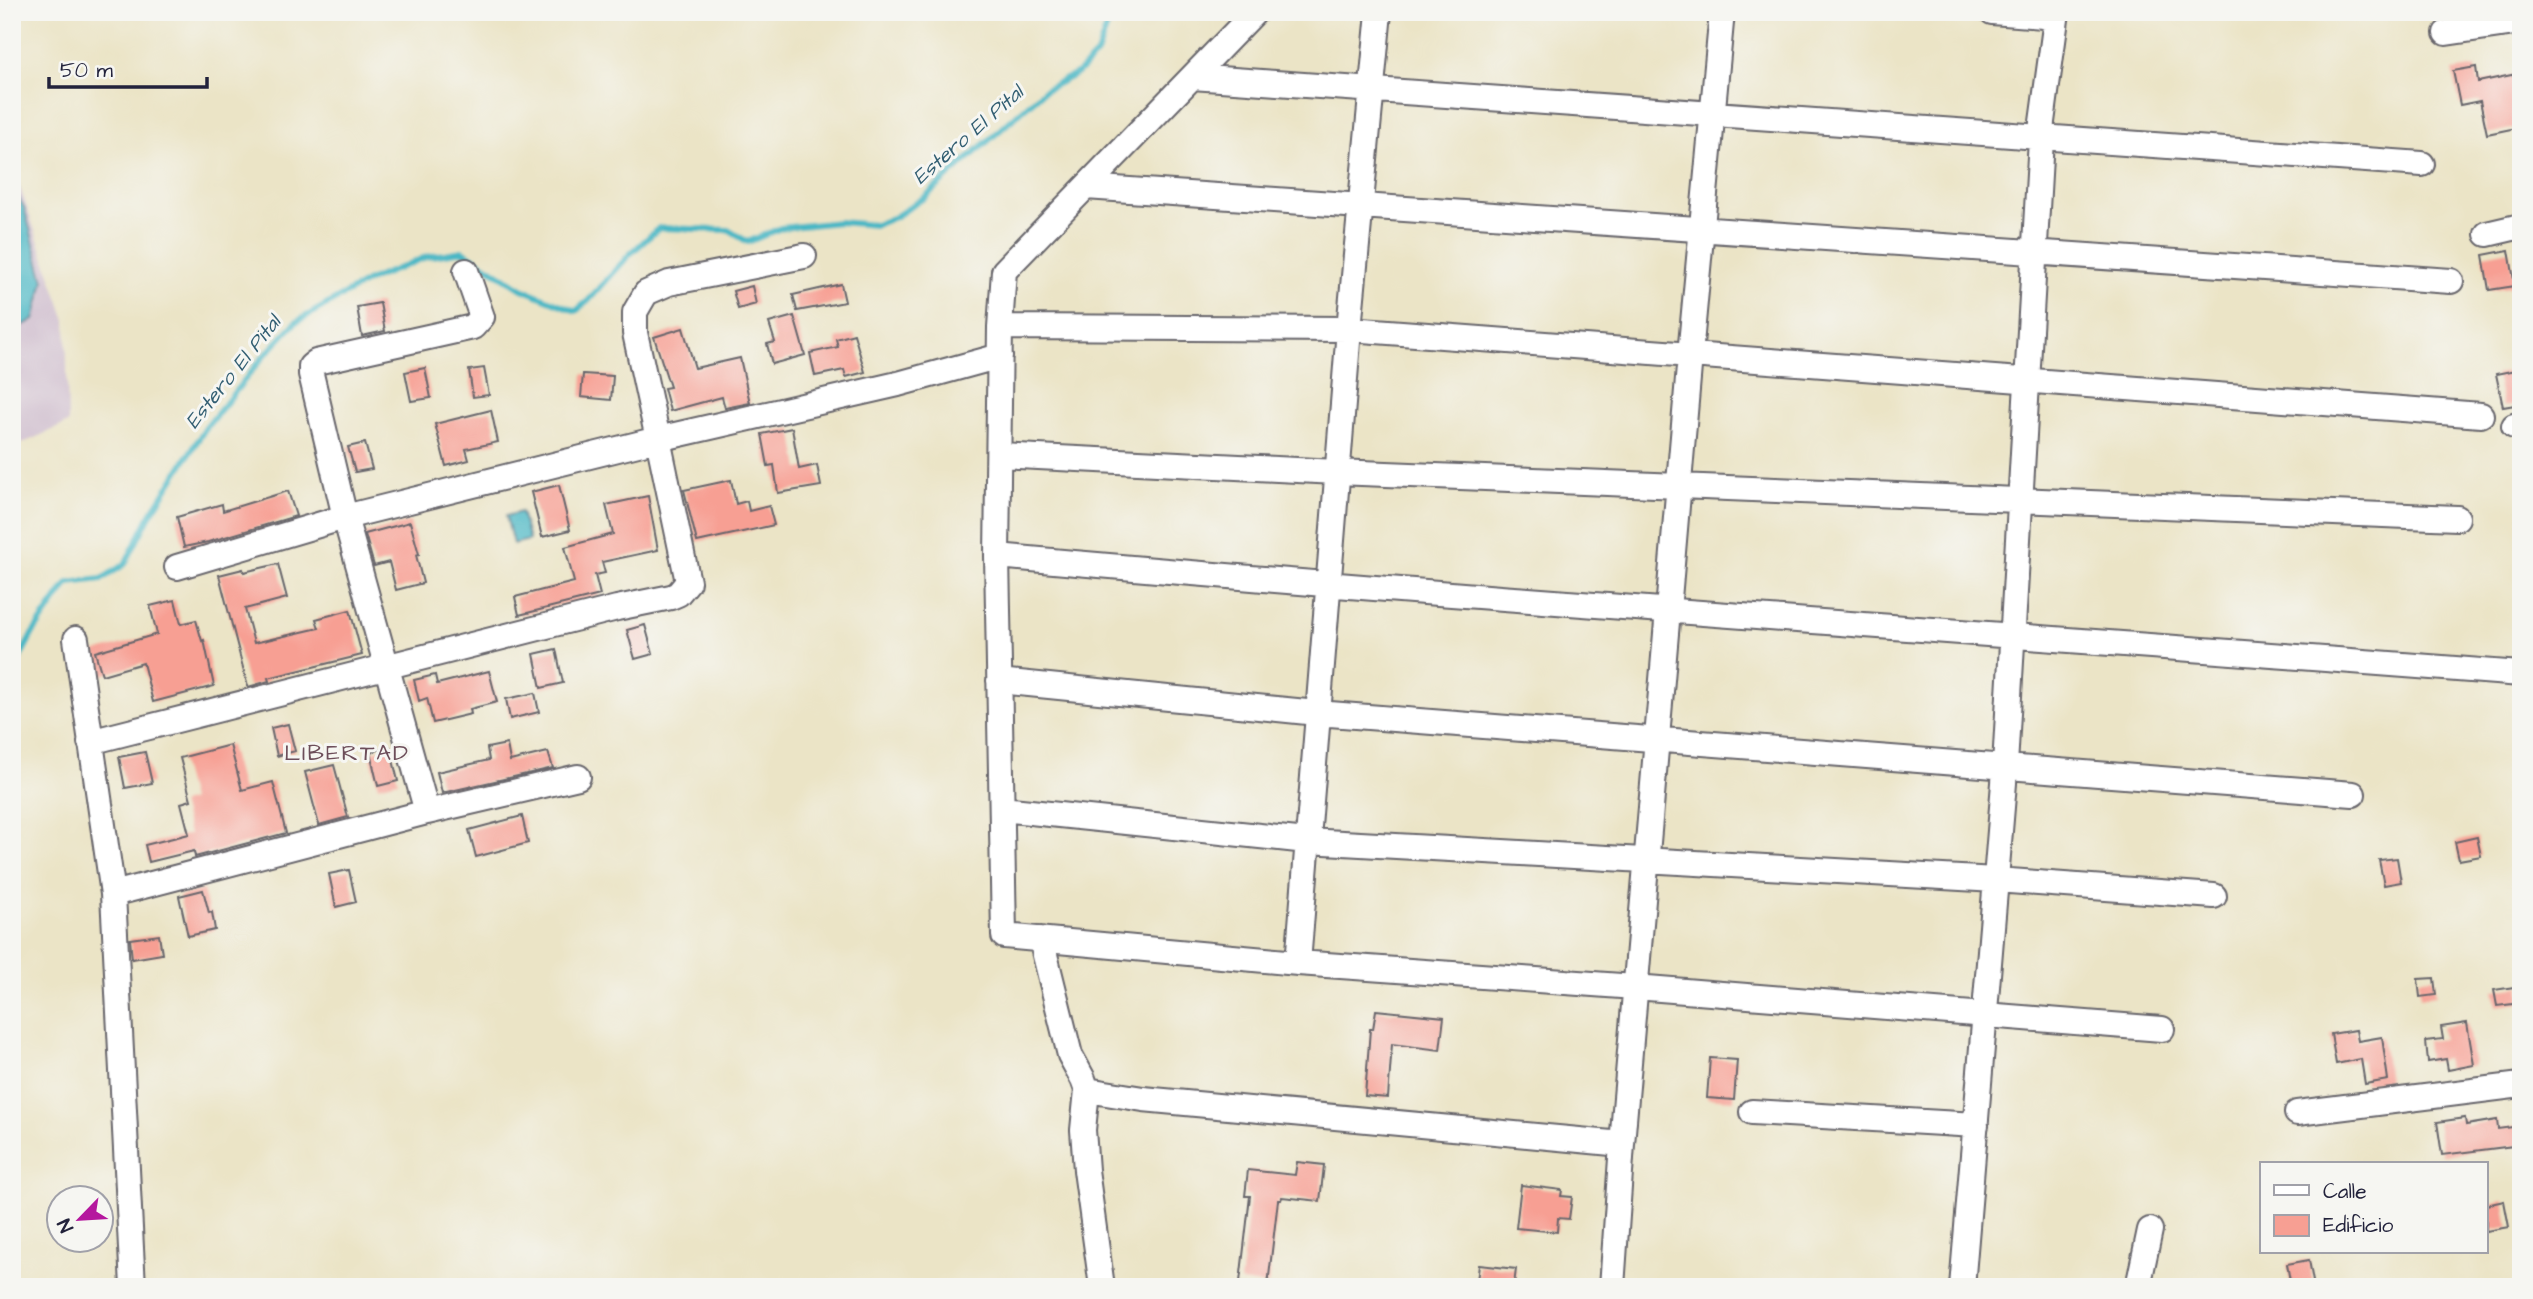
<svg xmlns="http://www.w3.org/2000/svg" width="2533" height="1299" font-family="'Architects Daughter',sans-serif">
<rect width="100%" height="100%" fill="#f6f6f2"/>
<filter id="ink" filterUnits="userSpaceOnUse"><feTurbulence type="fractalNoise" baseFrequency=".0143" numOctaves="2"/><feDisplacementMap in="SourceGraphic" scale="14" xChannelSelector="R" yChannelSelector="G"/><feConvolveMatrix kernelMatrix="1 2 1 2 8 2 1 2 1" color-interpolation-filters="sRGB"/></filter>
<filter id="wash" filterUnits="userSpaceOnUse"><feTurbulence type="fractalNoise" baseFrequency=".00686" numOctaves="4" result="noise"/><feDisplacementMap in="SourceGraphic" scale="28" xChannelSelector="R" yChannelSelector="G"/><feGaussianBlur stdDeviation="1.57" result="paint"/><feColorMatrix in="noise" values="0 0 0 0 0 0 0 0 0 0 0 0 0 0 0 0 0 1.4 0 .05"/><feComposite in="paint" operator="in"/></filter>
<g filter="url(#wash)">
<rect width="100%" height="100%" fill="#ebe4c6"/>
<path fill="#cfbdce" d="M12 165 66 320 68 423 12 448Z"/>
<path fill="#4ab7c5" stroke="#366c80" stroke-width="2" d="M12 187 24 207 44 281 34 320 12 330Z
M521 512 529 540 513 544 506 516Z"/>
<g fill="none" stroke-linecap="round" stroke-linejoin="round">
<path stroke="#4ab7c5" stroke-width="6" d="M12 672 33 633 68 583 102 579 125 564 149 517 205 429 263 357 296 322 368 281 426 257 463 251 522 289 576 311 589 300 630 254 659 228 728 230 748 242 781 228 839 222 875 225 895 217 925 197 1045 90 1078 73 1097 54 1112 12"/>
</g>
<g id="blocks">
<path fill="#f79f93" d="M2476 67 2478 82 2521 73V127L2487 134 2480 101 2460 105 2453 71Z
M2509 250 2515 286 2489 290 2483 255Z
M841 284 845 302 797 311 793 295Z
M752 286 756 304 738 309 733 291Z
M380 303 385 331 362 336 357 307Z
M794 316 805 355 772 364 767 344 775 342 769 323Z
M683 328 695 368 740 358 750 403 725 408 722 397 670 411 664 388 670 387 654 337Z
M854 334 865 372 846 377 844 370 815 376 810 353 838 347 836 339Z
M425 368 431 398 411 401 405 372Z
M484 368 489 395 473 397 469 370Z
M2521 369V404L2503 407 2496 374Z
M583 374 613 376 611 400 581 397Z
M491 410 498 442 466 449 469 460 446 466 435 424Z
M792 428 799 469 817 465 821 486 778 493 774 465 768 466 762 434Z
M365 443 372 469 355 472 348 447Z
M731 480 736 504 747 501 749 511 769 506 774 525 697 542 684 490Z
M559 485 570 530 542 537 531 492Z
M288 491 296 516 208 542 184 547 177 517 222 504 223 511Z
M648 496 658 550 602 562 605 573 595 575 600 595 519 615 515 597 574 582 565 547 613 534 606 505Z
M410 522 419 554 416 555 423 583 396 590 389 562 374 566 365 534Z
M278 564 287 598 245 609 254 643 319 628 316 619 350 610 362 655 268 678 269 681 248 687 219 575 243 569 244 572Z
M175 600 181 624 196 620 202 641 204 640 214 686 153 702 143 663 102 675 95 652 157 634 150 606Z
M645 625 653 654 635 659 627 630Z
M556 649 563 683 541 688 534 654Z
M489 671 497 702 470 709 471 714 433 723 427 698 419 701 414 680 435 675 437 684Z
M535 693 539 712 510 719 506 699Z
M288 724 295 751 277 756 271 728Z
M507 744 510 761 548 752 553 768 442 793 437 772 489 760 487 748Z
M230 745 242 790 273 782 286 833 195 857 194 851 149 862 145 845 189 834 181 803 191 800 180 758Z
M390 747 398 781 378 786 370 752Z
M145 752 152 783 125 788 119 757Z
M334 765 348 817 319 825 305 772Z
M522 816 528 843 476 857 469 830Z
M2477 837 2481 856 2459 860 2455 842Z
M2397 858 2401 882 2384 885 2379 860Z
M349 870 356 902 336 907 329 874Z
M203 890 209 913 212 912 215 930 188 936 179 896Z
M159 935 162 954 132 959 130 939Z
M2434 978 2436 995 2420 997 2418 979Z
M2521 986V1003L2497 1006 2494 990Z
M1376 1010 1444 1017 1440 1050 1392 1044 1388 1098 1365 1096 1370 1029H1373Z
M2467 1023 2474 1065 2448 1070 2446 1059 2428 1062 2426 1041 2443 1039 2441 1027Z
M2356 1030 2358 1041 2382 1037 2388 1080 2365 1084 2361 1059 2336 1064 2331 1034Z
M1710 1058 1737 1060 1734 1100 1707 1098Z
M2465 1118 2466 1125 2497 1120 2498 1129 2521 1126V1145L2442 1155 2437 1122Z
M1297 1162 1324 1165 1320 1201 1282 1197 1281 1200H1278L1268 1285 1240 1282 1250 1196H1245L1248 1170 1295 1175Z
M1521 1185 1562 1190 1561 1196 1572 1197 1569 1219 1558 1218 1557 1232 1516 1228Z
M2504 1201 2509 1227 2486 1231V1205Z
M2309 1260 2314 1287H2291L2287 1264Z
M1479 1265 1516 1269 1514 1285 1477 1281Z"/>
</g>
</g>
<g filter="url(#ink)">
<use href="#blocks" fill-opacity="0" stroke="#68666c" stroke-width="2"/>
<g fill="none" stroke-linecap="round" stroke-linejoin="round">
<defs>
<path id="minor" d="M1992 12 2056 17
M2446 33 2521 22
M1192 77 2422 164
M1086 187 2451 281
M2487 234 2521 226
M1000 327 1004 271 1255 12
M2514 426 2521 424
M1000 455 1337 472 2457 518
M997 556C1504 602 2013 634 2521 674
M177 567 345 517 658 439 635 333V312L646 293 669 283 804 256
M76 639 113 894 133 1287
M999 681 1317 713 2353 794
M90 742 617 608 671 597 678 594 688 582 658 439 898 384 1000 356
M1002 809 1307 841 1996 880 2214 896
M427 812 345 517 311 374V366L316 362 473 327 482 317 466 271
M113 894 427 812 578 777
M1041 939 1070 1055 1083 1079 1087 1090 1083 1130 1086 1170 1102 1287
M1298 963 1004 936 997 556 1000 327 1349 329 1379 12
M2162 1029 1635 987 1298 963 1349 329 2481 415
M1087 1090 1143 1099 1622 1144 1612 1287
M1752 1112 1976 1125
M2297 1113 2521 1085
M1622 1144 1690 355 1722 12
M1962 1287 2004 783 2042 122 2057 12
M2138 1287 2150 1230"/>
</defs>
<use href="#minor" stroke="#68666c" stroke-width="28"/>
<use href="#minor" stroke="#fff" stroke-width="24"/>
</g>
</g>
<g text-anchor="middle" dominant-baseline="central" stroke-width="6" stroke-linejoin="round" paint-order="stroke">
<g font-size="21" font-style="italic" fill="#325e72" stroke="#f6f6f2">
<text transform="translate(968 135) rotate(-41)">Estero El Pital</text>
<text transform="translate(233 372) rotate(-51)">Estero El Pital</text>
</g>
<g font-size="23" letter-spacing="2" fill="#6d4e5a" stroke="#f6f6f2">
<text x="347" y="753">LIBERTAD</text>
</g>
</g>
<rect width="2533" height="1299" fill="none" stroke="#f6f6f2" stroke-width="42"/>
<rect x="2260" y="1162" width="228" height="91" fill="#f6f6f2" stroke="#a1a1a9" stroke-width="2"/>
<rect x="2274" y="1185" width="35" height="10" fill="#ffffff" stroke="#a1a1a9" stroke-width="2"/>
<text x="2323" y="1198" font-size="21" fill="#22223b">Calle</text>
<rect x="2274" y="1215" width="35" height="21" fill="#f79f93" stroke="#a1a1a9" stroke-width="2"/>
<text x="2323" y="1232" font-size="21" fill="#22223b">Edificio</text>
<g transform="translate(80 1219) rotate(245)"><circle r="33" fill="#f6f6f2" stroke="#a1a1a9" stroke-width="2"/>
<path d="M0-5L12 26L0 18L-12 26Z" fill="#b5179e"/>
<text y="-10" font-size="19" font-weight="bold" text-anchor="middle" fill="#22223b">N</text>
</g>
<path d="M49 77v10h158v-10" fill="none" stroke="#22223b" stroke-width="3.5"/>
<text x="60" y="77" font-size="21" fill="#22223b" stroke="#f6f6f2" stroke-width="5" paint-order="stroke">50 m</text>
</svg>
